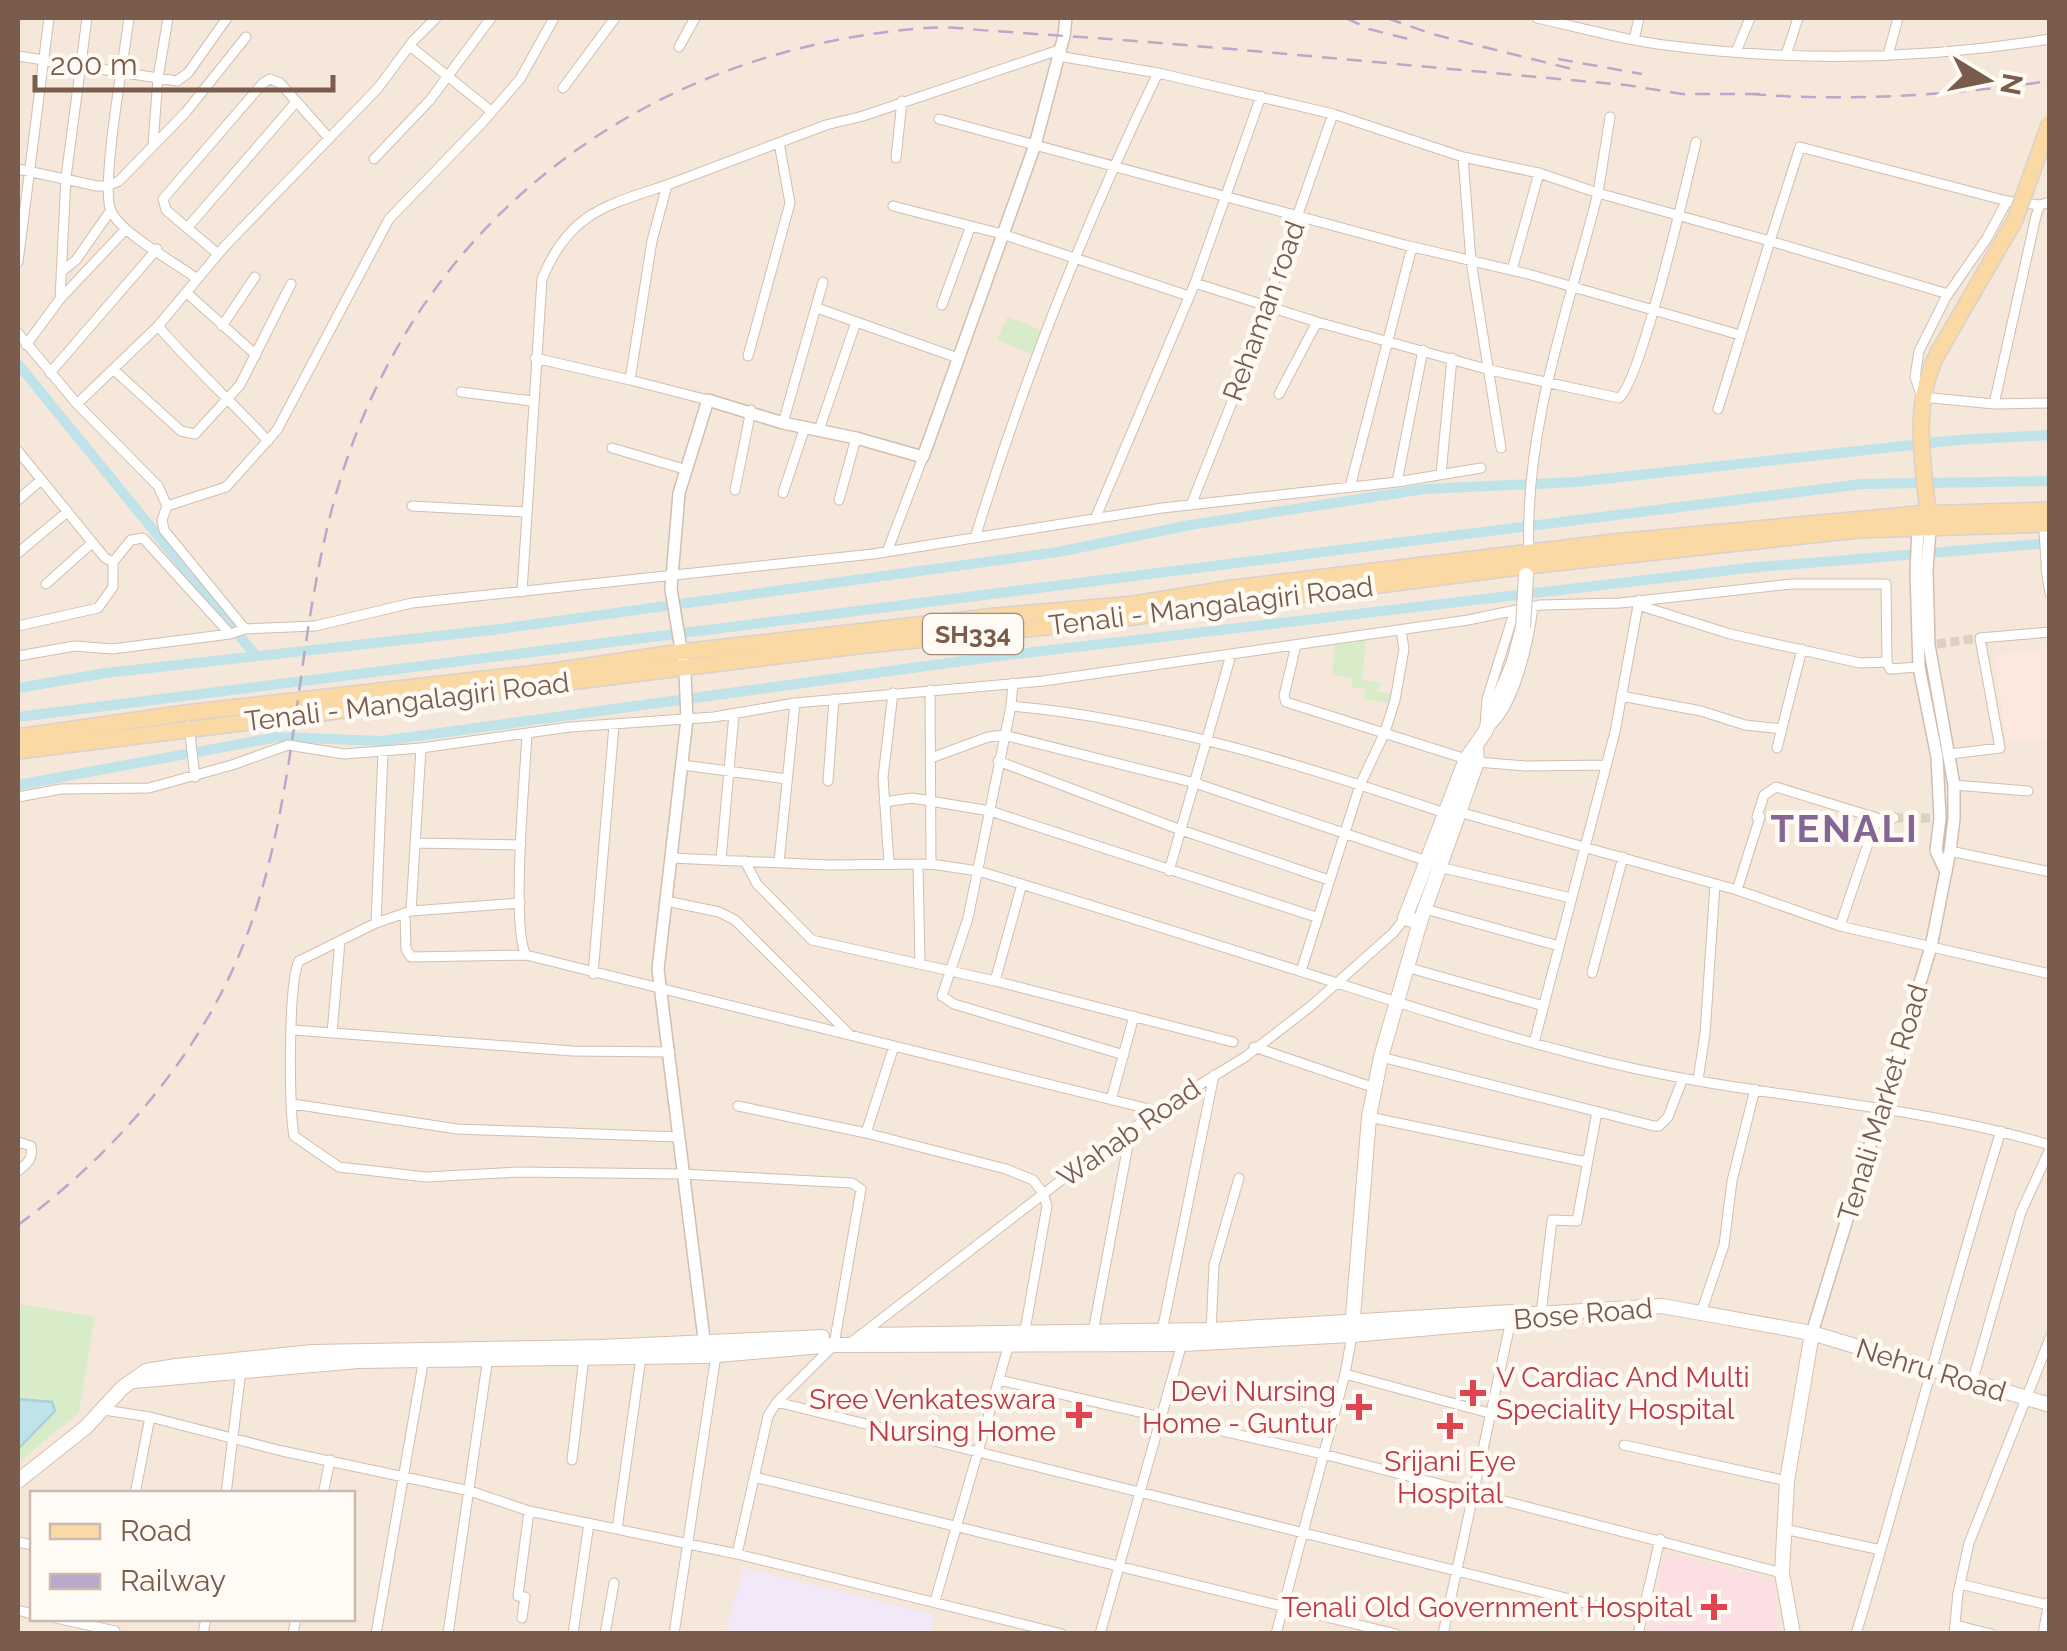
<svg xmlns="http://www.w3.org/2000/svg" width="2067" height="1651" font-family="Raleway,sans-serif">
<rect width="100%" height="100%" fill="#fdf6ec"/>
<path fill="#f5e8da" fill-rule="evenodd" d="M18 18H2049V1633H18ZM32 1494H352V1618H32Z"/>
<path fill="#fde8e0" d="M2047 649 2049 738 2007 743 1994 655Z"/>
<path fill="#f3e8fa" d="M743 1568 935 1615 930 1633H726Z"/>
<path fill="#fbdfe3" d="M1665 1552 1775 1580 1777 1633H1646Z"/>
<path fill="#d8ecc9" d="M1007 317 1042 330 1032 354 997 340Z
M1357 638 1366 639 1362 680 1380 682 1379 690 1373 691 1391 694 1390 703 1364 699 1365 689 1352 687V678L1332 674 1335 642 1355 643V647Z
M18 1304 95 1317 79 1412 18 1463Z"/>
<path fill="#bfe3e8" stroke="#a5d3da" stroke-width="2.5" d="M18 1399 52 1402 55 1411 18 1449Z"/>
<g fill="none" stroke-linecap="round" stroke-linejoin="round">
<path stroke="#bfe3e8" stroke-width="10" d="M18 364 256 656
M18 688 106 673 492 630 1058 552 1190 525 1425 489 1576 482 1957 440 2050 435
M18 717 1862 484 2050 481
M18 785 278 737 382 741 999 656 1748 568 2050 543"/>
<path stroke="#dcd0c4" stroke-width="9" stroke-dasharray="9 4.5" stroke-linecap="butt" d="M1937 644 1980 638
M1894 818H1940"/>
<defs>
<path id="pedestrian" d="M2043 524 2046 569"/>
<path id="minor" d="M129 18C125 52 100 187 111 211 122 234 174 262 196 278
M1537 18C1582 28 1627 41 1673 46 1798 62 1926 59 2050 39
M1634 40 1639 18
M410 46 491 111
M679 47 695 18
M1736 52 1750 18
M1786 55 1798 18
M1888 55 1898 18
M18 56 177 81 188 73 227 18
M1058 56 1158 73 1333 114 1463 157 1539 173 1598 193 1610 117
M563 88 615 18
M939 119 1405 245 1528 274 1740 335
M153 144 158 78 168 18
M1463 157 1471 261 1501 448
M896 158 902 101
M374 159 430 100 491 18
M18 169 97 186H108L119 181 186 112 246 37
M2007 201 1987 238 1946 297 1919 351 1915 377 1922 397 1994 404 2050 403
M893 206 1002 234 1189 296
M188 227 296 102
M218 254 166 210 163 199 263 83 270 79 280 83 328 137
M18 262 49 18
M1512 270 1539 173
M61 272 76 260 111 210
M1195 283 1317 322 1490 370 1619 398C1641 381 1687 181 1696 142
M187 293 256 355
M60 299 66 177 87 18
M942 305 970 228
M817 308 958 358
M158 326C193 367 232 402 268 441
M222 326 255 277
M18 333 77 404 158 326 225 246 378 88 413 41 436 18
M26 345 60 299 126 229
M748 356 790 203 779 143
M535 358 630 380
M114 370 181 431 195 434 240 385 291 284
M50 373 157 249
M461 392 532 401
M1279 394 1317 322
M708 400 630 380 652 241 667 185 826 125 863 116 1059 50
M77 404 158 486 167 506 162 520 164 530 245 629
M1994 404 2036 216 2040 205 2050 202
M1718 409 1770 241 1948 294
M783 423 823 282
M819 430 856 322
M612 448 684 469
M18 451 105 558 113 562 131 540 143 538 230 634
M1441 474 1452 358
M1397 482 1423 350
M1350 487 1412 247
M735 490 751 410
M783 493 805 427
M18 500 41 480
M839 500 856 438
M1191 505 1234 397 1333 114
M167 506 226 487 277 430 389 219 482 123 520 79 554 18
M412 506 526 512
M1095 519 1195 283 1261 96
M975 538C1024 379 1085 223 1158 73
M887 552 923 457
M1529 552C1524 429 1568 310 1598 193L1770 241 1800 147 2007 201 2040 205
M18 553 67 512
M2050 568 2046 569 2050 593
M46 584 92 543
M522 592 542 279C569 213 604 206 667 185
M1638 605 1730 634 1860 663 1887 662
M18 626 98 608 113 587V562
M1296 645 1284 696 1286 702 1466 759
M18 656 75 646 112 649 230 634 245 629 315 626 412 603 873 554 1162 508 1397 482 1481 468
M1013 683 1011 706 968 918 942 996 954 1004 1124 1055
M930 690 931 864
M1621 696 1701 711 1745 725 1782 729
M1011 706C1159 719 1305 766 1445 813
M189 726 195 777
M1485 726 1487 699 1514 613
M1490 726C1515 705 1529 640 1533 607
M527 735C525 773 511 929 526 955L1157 1111
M1777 748 1802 649
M1950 754 2000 748 1980 638 2050 632
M931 758 988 737 1004 735 1195 783 1427 861
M998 761 1181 830 1329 880
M1477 762 1526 766 1606 765
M683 765 787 779
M828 781 834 699
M1954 785 2028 791
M18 797 61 789 149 788 232 765 288 745 344 754 421 748 570 727 714 717 795 703 1043 681 1468 620 1540 605 1620 603 1792 584H1886L1887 662 1890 669 1919 667
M884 802 912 798 990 811 1316 917
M1459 812 1737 890 1840 926 2050 974
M1757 817 1764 795 1776 787 1880 819
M415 843 521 845
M1950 851 2050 872
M671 858 827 865 931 864 978 871C1092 905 1205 941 1318 977 1415 1008 1511 1039 1610 1063 1755 1098 1906 1102 2050 1145
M721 860 734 714
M745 861 757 884 812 940 995 981 1233 1042
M779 862 795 703
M889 863 883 777 893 693
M918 864 920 963
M1439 867 1571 898
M1169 871 1231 655
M1737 890 1760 817
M666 901 719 912 735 920 849 1034
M520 903 411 911 376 923 299 961C288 983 289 1109 294 1136L339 1167 426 1177 517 1172 682 1174 852 1183 861 1189 834 1345 777 1402 768 1416 737 1554
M1425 909 1559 946
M411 911 421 748
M405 913 406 949 411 957 526 955
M376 923 383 752
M1840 926 1874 826 1880 819 1894 818
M1406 967 1544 1006
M1301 971 1360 785 1385 732 1395 700 1404 649 1401 630
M1592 973 1623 857
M593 974 614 725
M995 981 1022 884
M293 1030 573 1051 670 1052
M332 1033 340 941
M1534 1043 1615 732 1639 600
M1254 1047 1375 1088
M1381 1057 1654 1126H1659L1668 1117 1683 1078
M1698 1080 1705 1034 1715 884
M1111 1100 1134 1016
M293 1104 457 1129 678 1137
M738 1106 866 1133 1006 1169 1033 1180 1043 1193 1047 1206 1024 1336
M1369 1117 1581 1161 1588 1160 1597 1112
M866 1133 894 1046
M18 1142 31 1146C33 1159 28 1163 18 1171
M1701 1313 1724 1245 1732 1181 1755 1089
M1541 1314 1552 1220 1577 1221 1588 1160
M1162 1331 1214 1075
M1093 1332 1131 1129
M1211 1332 1214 1265 1239 1178
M849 1344 1060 1181 1157 1111 1245 1057 1311 1006 1393 933 1405 918
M1345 1374 1493 1414
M999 1380 1323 1454 1782 1573
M1972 1383 2021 1212 2050 1149
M777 1402 1642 1617
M104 1410 150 1417 282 1451 470 1491 529 1511 737 1554 1062 1634
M1624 1445 1787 1481
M572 1460 584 1357
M754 1477 1396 1634
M135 1494 150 1417
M226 1494 241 1370
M323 1494 330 1460
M617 1529 641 1357
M1784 1529 1881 1550
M18 1542 32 1545
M1960 1584 2048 1605
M935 1601 1009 1344
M18 1610 32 1614
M56 1618 115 1631
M522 1618 525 1597 518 1596 529 1511
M1955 1625 1991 1634
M203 1634 206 1618
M293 1634 296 1618
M376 1634 424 1358
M448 1634 488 1357
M573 1634 589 1523
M605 1634 614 1583
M674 1634 716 1355
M1100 1634 1182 1343
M1276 1634 1345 1374 1352 1335
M1443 1634 1511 1320
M1638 1634 1660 1539
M1856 1634C1907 1466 1949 1297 2001 1131
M1954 1634 1958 1593 1969 1543 2050 1338
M2043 1634 2049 1602"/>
<path id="tertiary" d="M1918 528 1916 572 1919 667 1937 757 1940 818 1936 851 1946 872
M1812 1333 1931 947 1950 851 1954 819V785L1929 645 1927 570 1930 529
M705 1347 658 969 687 719 685 673 671 589 679 493 708 400 783 423 856 438 923 457 1035 145 1064 36 1066 18"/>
<path id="secondary" d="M1420 922 1405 918 1466 759 1485 732 1514 662 1523 627
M1352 1329 1369 1117 1381 1057 1420 922 1477 762 1476 747
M868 1335 1211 1330 1511 1312
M134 1381 358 1361 706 1356 834 1345 1182 1344 1352 1335 1511 1321 1521 1315 1662 1306 1812 1333 2050 1405
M18 1481 86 1427 122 1388 146 1371 176 1366 312 1352 601 1347 822 1337
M1793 1634 1782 1573 1787 1481 1812 1333"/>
<path id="primary" d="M1929 519C1923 465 1911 404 1938 353
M18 737 186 713 554 671 681 652 996 616 1134 604 1233 588 1614 542 1918 514 2050 510
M18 751 857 646 1086 623 1527 566 1858 530 2050 524"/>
</defs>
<use href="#pedestrian" stroke="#d1beb0" stroke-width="10"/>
<use href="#minor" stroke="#d1beb0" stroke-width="11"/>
<use href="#tertiary" stroke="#d1beb0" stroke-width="14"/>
<use href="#secondary" stroke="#d6c0b0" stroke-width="16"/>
<use href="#primary" stroke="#dad1cd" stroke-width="18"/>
<use href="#pedestrian" stroke="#fff" stroke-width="8"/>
<use href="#minor" stroke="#fff" stroke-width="9"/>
<use href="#tertiary" stroke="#fff" stroke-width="11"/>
<use href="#secondary" stroke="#fff" stroke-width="14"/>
<use href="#primary" stroke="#fbd9a5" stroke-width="15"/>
<path stroke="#b9a8c9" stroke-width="2.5" stroke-dasharray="15 10" stroke-linecap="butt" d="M1346 18 1369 29 1412 40
M1387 18 1432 34 1572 69
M1558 59 1642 74
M1751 94C1851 102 1950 95 2050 81
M18 1225C116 1153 204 1051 247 935 280 847 292 741 305 649 316 575 329 502 357 432 451 191 671 47 926 28 949 26 973 30 996 31 1047 35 1097 38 1148 42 1307 55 1467 71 1626 85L1682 94H1762"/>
<defs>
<path id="secondary-bridge" d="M1523 627 1526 575"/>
<path id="primary-bridge" d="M1938 353 2015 220 2050 122"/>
</defs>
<use href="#secondary-bridge" stroke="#d6c0b0" stroke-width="16" stroke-linecap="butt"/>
<use href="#primary-bridge" stroke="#dad1cd" stroke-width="18" stroke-linecap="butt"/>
<use href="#secondary-bridge" stroke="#fff" stroke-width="14"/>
<use href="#primary-bridge" stroke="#fbd9a5" stroke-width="15"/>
</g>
<g fill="#e0444e" stroke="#fffaf3" stroke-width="4">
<path d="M1468 1378h10v10h10v10h-10v10h-10v-10h-10v-10h10z"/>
<path d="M1354 1392h10v10h10v10h-10v10h-10v-10h-10v-10h10z"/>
<path d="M1074 1400h10v10h10v10h-10v10h-10v-10h-10v-10h10z"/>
<path d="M1445 1411h10v10h10v10h-10v10h-10v-10h-10v-10h10z"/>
<path d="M1709 1592h10v10h10v10h-10v10h-10v-10h-10v-10h10z"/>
</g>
<g text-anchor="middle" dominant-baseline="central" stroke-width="9" stroke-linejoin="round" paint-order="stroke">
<rect fill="#fffaf3" stroke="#a28b7f" stroke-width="2.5" x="923" y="614" width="100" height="40" rx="8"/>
<g font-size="25" font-weight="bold" fill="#7a5c4d">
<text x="973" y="634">SH334</text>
</g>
<g font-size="28" fill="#7a5c4d" stroke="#fffaf3">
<text transform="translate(1264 311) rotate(-70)">Rehaman road</text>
<text transform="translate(1211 606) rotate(-7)">Tenali - Mangalagiri Road</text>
<text transform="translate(407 702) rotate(-7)">Tenali - Mangalagiri Road</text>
<text transform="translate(1883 1103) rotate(-73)">Tenali Market Road</text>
<text transform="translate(1129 1133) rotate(-35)">Wahab Road</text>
<text transform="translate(1583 1314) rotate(-5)">Bose Road</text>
<text transform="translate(1931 1370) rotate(17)">Nehru Road</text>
</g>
<g font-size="28" fill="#be3a42" stroke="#fffaf3" text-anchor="end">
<text x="1496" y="1377" text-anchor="start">V Cardiac And Multi<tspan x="1496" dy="32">Speciality Hospital</tspan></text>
<text x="1336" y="1391">Devi Nursing<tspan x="1336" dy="32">Home - Guntur</tspan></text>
<text x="1056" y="1399">Sree Venkateswara<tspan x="1056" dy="32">Nursing Home</tspan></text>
<text x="1450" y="1461" text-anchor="middle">Srijani Eye<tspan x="1450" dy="32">Hospital</tspan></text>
<text x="1692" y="1607">Tenali Old Government Hospital</text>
</g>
<g font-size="38" font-weight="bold" letter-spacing="2.5" fill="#846695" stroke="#fffaf3">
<text x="1845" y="828">TENALI</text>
</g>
</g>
<rect width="2067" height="1651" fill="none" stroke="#7a5c4d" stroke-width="40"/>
<rect x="30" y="1491" width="325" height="130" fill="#fffaf3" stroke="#cabbb1" stroke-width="2.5"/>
<rect x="50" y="1524" width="50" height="15" fill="#fbd9a5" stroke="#cabbb1" stroke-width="2.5"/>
<text x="120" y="1541" font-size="30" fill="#7a5c4d">Road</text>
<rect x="50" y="1574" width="50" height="15" fill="#b9a8c9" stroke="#cabbb1" stroke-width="2.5"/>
<text x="120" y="1591" font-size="30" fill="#7a5c4d">Railway</text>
<g transform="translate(1987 80) rotate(100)" stroke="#fffaf3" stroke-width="8" paint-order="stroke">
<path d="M0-8L18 38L0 25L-18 38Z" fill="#7a5c4d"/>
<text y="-15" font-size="28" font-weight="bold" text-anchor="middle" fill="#7a5c4d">N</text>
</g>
<path d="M35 75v15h298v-15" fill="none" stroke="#7a5c4d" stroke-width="5"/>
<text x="50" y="75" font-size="30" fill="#7a5c4d" stroke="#fffaf3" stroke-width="8" paint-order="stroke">200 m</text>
</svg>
